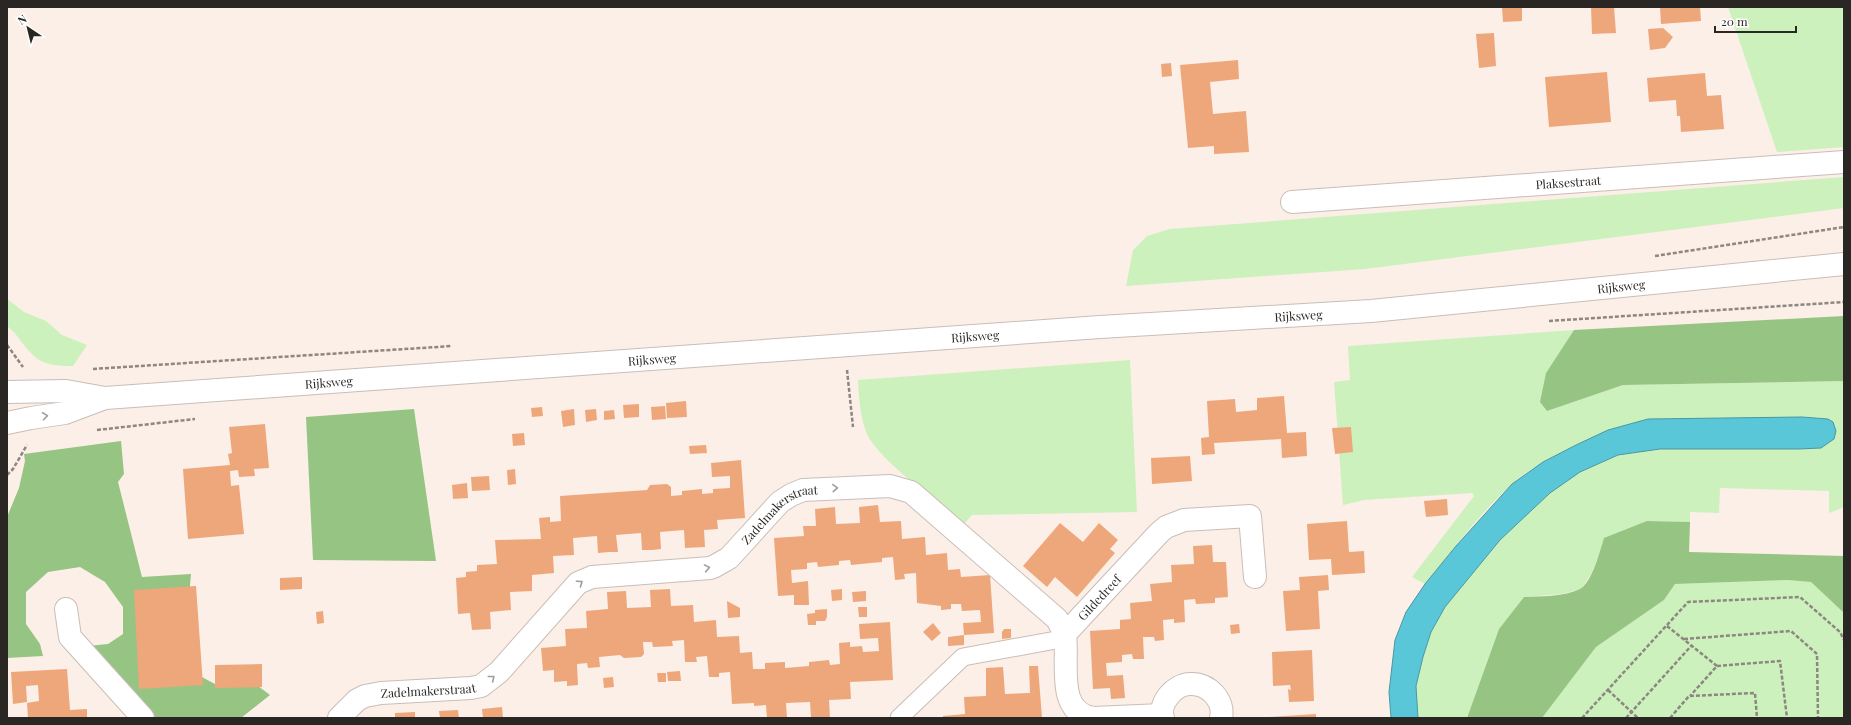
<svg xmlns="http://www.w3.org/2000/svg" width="1851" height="725" font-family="'Playfair Display',serif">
<rect width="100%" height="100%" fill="#fbefe7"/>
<path fill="#ccf1bd" d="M1728 7H1844V147L1777 152Z
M1844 177V208L1365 269 1126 286 1133 250 1147 236 1170 229Z
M7 299 24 312 46 321 62 335 87 345 73 366C59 366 43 366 32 354 22 345 18 334 7 326Z
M1574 330 1546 373 1547 411 1623 385 1844 381V505L1842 508 1829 513V491L1720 488 1719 513 1690 512V522L1647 521 1597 560 1591 574 1581 589 1562 594 1524 597 1499 629 1467 718H1418L1416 686 1423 657 1431 632 1445 607 1500 540 1550 493 1580 472 1618 455 1660 449H1799L1821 448 1576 445C1554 456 1529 468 1511 485 1479 514 1452 551 1425 584L1412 577 1474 496 1472 493 1364 500 1343 505 1334 382 1350 380 1348 346Z
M1130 360 1137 512 972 515 964 524C941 505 878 459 867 434 860 417 859 399 858 380Z
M1788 580 1811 582 1844 613V718H1542L1596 647 1664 600 1675 584Z"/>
<path fill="#96c482" d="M1844 316V381L1623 385 1547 411 1540 402 1546 373 1574 330Z
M414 409 436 561 313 560 306 417Z
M121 441 124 474 118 482 142 577 191 574 190 585 198 675 215 684 258 686 270 695 241 718H155L88 646 108 644 123 634V607L105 582 80 567 48 572 26 592V624L40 644 43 656 7 658V517L19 488 25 461 24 454Z
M1647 521 1690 522 1689 552 1844 556V613L1811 582 1788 580 1675 584 1664 600 1596 647 1542 718H1467L1499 629 1524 597C1541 596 1564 597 1580 589 1592 582 1600 551 1604 538Z"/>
<path fill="#59c7d7" stroke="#4b97a1" d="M1802 417 1828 419 1833 422 1836 431 1834 439 1821 448 1799 449H1660L1618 455 1580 472 1550 493 1500 540 1445 607 1431 632 1423 657 1416 686 1418 718H1391L1389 692 1395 640 1406 612 1425 584 1456 546 1512 484 1543 462 1576 445 1608 430 1648 419Z"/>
<path fill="#eea77b" d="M1502 7H1522V21L1503 22Z
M1591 7H1614L1616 33 1592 34Z
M1660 7H1700L1701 21 1661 24Z
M1663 28 1673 37 1665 48 1650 50 1648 29Z
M1494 33 1496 66 1479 68 1476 34Z
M1238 60 1239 79 1210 82 1213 114 1246 111 1249 152 1214 154V146L1188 148 1180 65Z
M1171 63 1172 76 1162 77 1161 64Z
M1607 72 1611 122 1549 127 1545 77Z
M1705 73 1707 96 1721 95 1724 129 1681 132 1680 116H1677L1676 100 1649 102 1647 78Z
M1284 396 1287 433 1306 432 1307 456 1282 458 1281 439 1214 443 1215 454 1202 455 1201 438 1209 437 1207 401 1235 399 1236 412 1257 410V398Z
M686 401 687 417 667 418 666 403Z
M639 404V417L624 418 623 405Z
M665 406 666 419 652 420 651 407Z
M542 407 543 416 532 417 531 408Z
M574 409 575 425 563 427 561 411Z
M596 409 597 420 586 422 585 410Z
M614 410 615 419 604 420V411Z
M265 424 269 468 254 469 255 476 239 477 238 470 230 471 231 486 239 485 244 534 188 539 183 469 230 465 228 454 232 453 229 427Z
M1351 427 1353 452 1335 454 1332 428Z
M524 433 525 445 513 446 512 434Z
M706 445 707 453 690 454 689 446Z
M1190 456 1192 481 1152 484 1151 458Z
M741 460 745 518 717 520 718 529 704 530 705 547 685 548 684 530 660 532 661 549 652 550H642L641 533 616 535 618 552H609L598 553 597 536 573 538 574 555 553 556 554 573 532 575V591L510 592 511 610 490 612 491 629 472 630 470 613 458 614 456 578 466 577V572L477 571V565L497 564 495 540 541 539 539 518 550 517V522L561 521 560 496 647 490 650 485 667 484 671 487V496L682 495V491L702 489V494L713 493V489L730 488V476L712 477 711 463Z
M515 469 516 484 508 485 507 470Z
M489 476 490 490 472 491 471 477Z
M467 483 468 498 453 499 452 485Z
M1447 499 1448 515 1426 517 1424 501Z
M878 505 880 522 901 521 902 539 925 537 926 555 947 553 948 570 960 569 961 577 990 575 994 633 964 635 963 623 981 622 980 610 962 611 961 604H951V609L941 610V606L917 603 916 573 904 574 905 579 895 580 893 557 882 558V562L871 563 851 565 850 560 839 561V565L828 566 818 567 817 562 807 563V569L791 570 792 583 808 581 809 605H794V595L778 596 774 538 804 536 803 526H816L815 509 835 507 836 524 860 523 859 507Z
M1347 521 1349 552 1364 551 1365 573 1332 575 1331 559 1309 560 1307 524Z
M1060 523 1083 542 1099 523 1118 540 1110 549 1115 553 1077 597 1055 577 1047 587 1023 566Z
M1212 545 1213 562H1226L1228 597 1215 598V603L1196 604 1195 599 1184 600 1185 622 1174 623V619L1163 620 1164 640 1155 641 1154 637H1143L1144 659H1133L1132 654 1122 655V662L1106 663 1107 676 1123 675 1125 698 1111 699 1110 688 1093 689 1090 631 1120 629V620L1131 619 1130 603 1152 601 1150 584 1172 582 1171 565 1194 564 1193 546Z
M1328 575 1329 590 1318 591 1320 629 1286 631 1283 591 1300 590 1299 577Z
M302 577V589L280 590V578Z
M196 586 203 685 139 689 134 590Z
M670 589 671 606 693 605 694 622 716 620 717 637 739 636 740 653 752 652 753 669H765V663L785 662V668L809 666V662L829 660 830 665 840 664 839 643 850 642V647L862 646 863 652 879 651 878 638 860 639 859 624 890 622 893 680 850 682 851 699 829 700 830 718H811L810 702 786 703 787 718H767L766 705 754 706V703L732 704 730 672 719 673V677H709L707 656 696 657 697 662H685L684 640 672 641 673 646 653 647 652 642H643L644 654 641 657 624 658 620 655 599 657 600 667 588 668 587 663 577 664 578 685 567 686V681L554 682V670L543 671 541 648 566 646 565 629 587 628 586 611 608 609 607 592 626 591 627 608 651 607 650 590Z
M842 589V600L832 601 831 590Z
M866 591V601L853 602 852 592Z
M727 601 740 608V617L728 618Z
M858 607H867V617H859Z
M827 609V617L825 621H816V625H808L807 614 815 613V610Z
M323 611 324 623 317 624 316 612Z
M933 623 941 633 932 641 923 632Z
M1239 624 1240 633 1231 634 1230 625Z
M1004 629H1011V638L1002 639V632Z
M964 635V645L948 646V637Z
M1312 650 1314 701 1289 702 1288 689 1291 690 1290 685 1273 686 1272 652Z
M262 664V687L215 688V665Z
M1029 666H1038L1042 718H943V716L965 714 964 697 986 696V668L1003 667 1005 694 1030 693Z
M67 669 70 710 87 709V718H28L27 703 39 701 38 685 26 686 27 702 13 704 11 672Z
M680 671 681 681H668L667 672Z
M657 673H666V682H658Z
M613 677 614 687 604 688 603 678Z
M502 707 503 718H483L482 709Z
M458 710 459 718H440L439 711Z
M415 712V718H395V713Z
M1316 714V718H1269V717Z"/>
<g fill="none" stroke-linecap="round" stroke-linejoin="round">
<defs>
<path id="pedestrian" d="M899 718 963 657 1056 640 1065 634"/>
<g id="minor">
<path id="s1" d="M1292 202 1844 162"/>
<path d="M66 609 70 637 143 718"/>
<path id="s2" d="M1065 634 1159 533 1166 527 1184 520 1250 516 1255 577"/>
<path id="s3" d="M339 718 357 700 365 696 381 693 471 688 481 686 499 672 578 583 592 577 710 568 715 566 729 558 780 502 791 495 803 490 890 486 911 492 1057 619C1059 624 1064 630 1065 635 1069 662 1055 713 1094 718L1162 715"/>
<path d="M1163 718C1158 703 1175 684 1190 684 1208 683 1225 700 1221 718"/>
</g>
<g id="tertiary">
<path id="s4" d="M7 392 66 391 105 398 1100 327 1371 311 1844 264"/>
<path d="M7 423 31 418 65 413 105 398"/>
</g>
</defs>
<use href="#pedestrian" stroke="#c9beb7" stroke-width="19"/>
<use href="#minor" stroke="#c9beb7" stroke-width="24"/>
<use href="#tertiary" stroke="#c9beb7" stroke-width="24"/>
<path stroke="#8e8681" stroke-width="2.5" stroke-dasharray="4 2" stroke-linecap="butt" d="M1655 256 1844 227
M1549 321 1844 302
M7 345 23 367
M93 369 452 346
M847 370 853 427
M97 430 195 419
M7 475 13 469 27 445
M1667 626 1717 666 1690 696
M1684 639 1791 631 1817 654 1818 718
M1717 666 1780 661 1787 718
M1608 690 1638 718
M1582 718 1688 602 1800 597 1840 632 1844 640
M1626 718 1692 645
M1670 718 1689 696 1755 693 1757 718"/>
<use href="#pedestrian" stroke="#fff" stroke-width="17"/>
<use href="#minor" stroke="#fff" stroke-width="22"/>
<use href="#tertiary" stroke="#fff" stroke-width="22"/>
</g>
<defs><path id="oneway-chevron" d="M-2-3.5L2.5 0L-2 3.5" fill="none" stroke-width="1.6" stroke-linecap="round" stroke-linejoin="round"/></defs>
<g stroke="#9f9d9c">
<use href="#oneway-chevron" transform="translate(45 416) rotate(-8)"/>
<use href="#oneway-chevron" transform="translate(835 488) rotate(-3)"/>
<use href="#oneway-chevron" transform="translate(707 568) rotate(-10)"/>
<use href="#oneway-chevron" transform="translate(580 583) rotate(-35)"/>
<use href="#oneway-chevron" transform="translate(492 678) rotate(-39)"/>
</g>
<g text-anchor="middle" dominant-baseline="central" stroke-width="4" stroke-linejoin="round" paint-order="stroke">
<g font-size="12" fill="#2a2623" stroke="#fff">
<text stroke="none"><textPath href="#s1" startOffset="277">Plaksestraat</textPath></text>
<text stroke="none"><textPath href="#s4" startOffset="1619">Rijksweg</textPath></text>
<text stroke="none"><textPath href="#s4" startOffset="1295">Rijksweg</textPath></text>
<text stroke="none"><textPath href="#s4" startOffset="971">Rijksweg</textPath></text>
<text stroke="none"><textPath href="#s4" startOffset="647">Rijksweg</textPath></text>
<text stroke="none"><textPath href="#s4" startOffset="323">Rijksweg</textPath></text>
<text stroke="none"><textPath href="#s3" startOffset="517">Zadelmakerstraat</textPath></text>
<text stroke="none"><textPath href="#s2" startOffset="50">Gildedreef</textPath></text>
<text stroke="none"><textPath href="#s3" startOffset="98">Zadelmakerstraat</textPath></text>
</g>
</g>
<rect width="1851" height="725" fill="none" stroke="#2a2623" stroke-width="16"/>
<g transform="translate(28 28) rotate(325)" stroke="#ffffff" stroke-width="3" paint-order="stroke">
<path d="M0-3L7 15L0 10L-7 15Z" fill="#2a2623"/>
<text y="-6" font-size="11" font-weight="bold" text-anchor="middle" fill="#2a2623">N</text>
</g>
<path d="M1715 26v6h81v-6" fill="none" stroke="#2a2623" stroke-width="2"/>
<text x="1721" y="26" font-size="12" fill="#2a2623" stroke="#ffffff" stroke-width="3" paint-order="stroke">20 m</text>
</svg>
